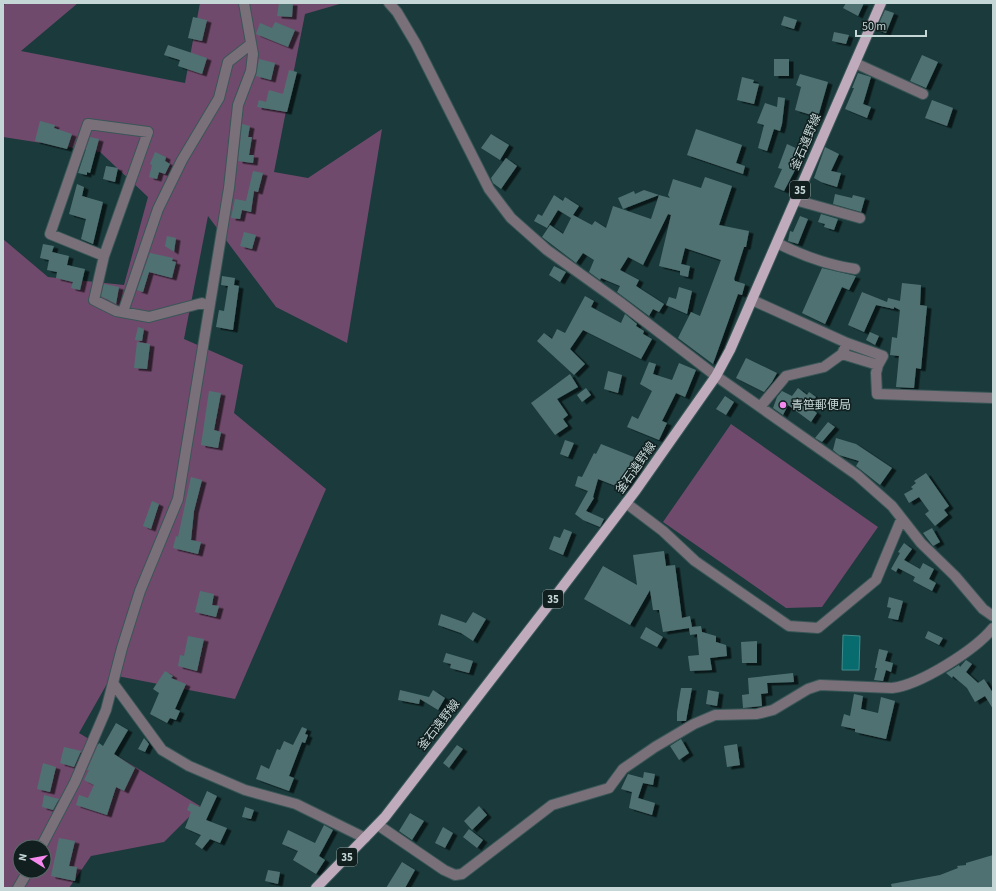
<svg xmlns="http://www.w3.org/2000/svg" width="996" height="891" font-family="'Source Sans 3','Noto Sans JP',sans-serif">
<defs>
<filter id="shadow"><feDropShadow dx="4.5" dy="2.5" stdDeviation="0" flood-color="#0009"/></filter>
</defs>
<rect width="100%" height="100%" fill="#1a3a3b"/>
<path fill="#704a6c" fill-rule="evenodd" d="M6 3H78L21 51 185 83 200 3H343L305 14 274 172 308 178 382 129 347 343 276 307 208 216 184 339 243 365 234 413 326 489 235 699 112 675 79 733 200 806 164 842 91 856 69 888H3V239L48 277 124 285 148 197 100 152 3 137V6ZM20 847H44V871H20Z
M731 424 878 527 822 607 786 608 663 522Z"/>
<path fill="#086b6d" stroke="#418b8c" d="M843 635 860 636 859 670H842Z"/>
<path fill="#507172" filter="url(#shadow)" d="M279 3H293L292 17 277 16Z
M846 3H864L858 16 843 8Z
M885 10 894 13 886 33 876 30Z
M784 16 797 20 794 29 781 25Z
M193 17 207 20 202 41 188 38Z
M275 22 295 30 288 47 256 34 260 23 272 28Z
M834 32 849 35 846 44 832 41Z
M168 45 207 58 202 74 178 66 180 60 164 55Z
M922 55 938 62 926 88 910 81Z
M259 59 275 63 271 80 256 76Z
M774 59H789V76H774Z
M289 70 297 72 287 112 257 107 259 100 266 102 269 90 283 94Z
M858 73 871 77 863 104 871 107 867 118 845 109 854 88H852Z
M800 74 828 82 818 117 795 110 801 87 796 85Z
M742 77 754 80 753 83 759 84 754 104 737 100Z
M778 97 785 98 782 124 780 131 774 129 767 151 758 148 764 125 757 123 765 103 777 107Z
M932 100 953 108 947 126 925 118Z
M40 121 55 125 54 128 72 134 67 149 35 141Z
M242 124 250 126 248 137H252L249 155H254L253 163 238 161Z
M696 129 742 145 736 163 745 166 743 174 687 155Z
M491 134 509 145 500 160 481 148Z
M90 137 99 139 90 173 87 172V175L78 173Z
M787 144 800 150 794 162 797 163 794 172 784 191 774 187 782 169 778 168Z
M825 147 839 154 831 171 841 173 837 187 821 182 814 178Z
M155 152 166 157 165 161 170 164 165 174 159 172 157 179 149 177 152 165 150 164Z
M506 158 517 166 501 189 493 183 491 178Z
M106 166 118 168 115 182 103 179Z
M253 171 263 173 258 192 254 191 251 212 242 210 240 219 231 218 235 199 246 201Z
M705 177 732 186 719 225 749 231 746 247H744L734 279 735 281 745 284 742 295 738 294 713 364 678 338 691 312 700 316 721 260 685 248 681 264 690 266 688 277 680 275V271L659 266 671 215 668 214 643 265 628 257 620 270 639 280 636 286 664 304 659 312 653 309 649 316 617 292 620 286 601 278 600 280 589 272 594 260 583 253 576 263 542 237 550 225 563 234 571 218 558 210 547 228 534 221 538 214 542 216 554 195 563 201 565 197 579 206 573 215 592 225 595 221 606 228 613 206 651 219 659 195 670 198 668 195 673 179 701 188Z
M77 184 84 187 82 196 103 202 93 244 81 239 86 219 69 214Z
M644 190 659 195 623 209 618 198 634 191 635 194Z
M835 194 852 198 853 195 865 198 861 212 833 204Z
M821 214 838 219 834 230 824 227 825 224 818 222Z
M800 216 808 219 798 244 788 241 790 231 793 232Z
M244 232 256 235 252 249 240 246Z
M167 236 176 238 174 252 165 246Z
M43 244 54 246 52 252 69 256 67 265 85 269 80 290 71 288 73 282 56 278 57 272 47 270 49 260 40 258Z
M150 253 173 258 172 261 176 262 172 278 149 272 143 292 137 290Z
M554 266 566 272 560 282 549 275Z
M822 268 856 276 849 290 842 287 825 324 802 313Z
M222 276 235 278 234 285 239 286 233 330 216 327 219 310 224 311 228 286 221 285Z
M902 283 921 285 920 305 927 306 921 369 916 368 914 388 896 387 899 356 890 355 892 337 897 338 900 310 894 307V309L876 305 864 332 848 325 862 292 887 302 888 298 900 301Z
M104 284 119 287 116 304 101 296Z
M679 287 692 291 687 314 666 305 669 297 676 299Z
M585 296 594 301 591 307 621 323 625 314 637 324 636 326 644 331 643 334 652 339 641 359 583 330 570 349 585 364 574 375 537 341 544 333 552 339 557 329 565 333Z
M138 327 144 329 142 341 135 340Z
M870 332 879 336 875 345 866 340Z
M137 342 150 344 147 369 134 368Z
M746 358 777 373 772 382 764 392 736 378Z
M649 362 656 364 653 374 672 380 679 363 696 370 685 397 676 393 662 421 667 423 659 440 627 427 632 416 638 419 652 391 640 384Z
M608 371 622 375 618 393 604 389Z
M570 374 578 387 557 399 568 415 563 419 568 426 555 435 531 403Z
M586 388 591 395 582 402 577 395Z
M798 388 807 395 809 392 816 397 809 407 817 413 811 422 788 405 783 415 773 408 777 397 782 391 792 396Z
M209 391 221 393 214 430 221 432 218 448 201 445Z
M725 396 734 402 726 415 716 409Z
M828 422 835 427 822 442 815 438Z
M836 438 856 444 892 468 880 485 856 466 859 461 839 455 833 450Z
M565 440 574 443 568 457 560 454Z
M601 444 641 460 626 490 598 479 593 497 594 498 586 511 604 519 600 527 583 520 575 514 588 491 575 486 578 476 582 477 594 453 596 454Z
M926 473 949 506 944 510 948 515 935 526 925 514 929 511 919 497 909 503 904 494 913 489 911 487 916 483 914 481Z
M191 477 202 480 194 511 191 540 201 542 198 554 173 548 176 536 178 537Z
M152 501 159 504 151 529 143 526Z
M932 528 940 542 933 546 923 533Z
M564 529 572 532 563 555 549 549 554 536 560 538Z
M904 543 912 549 904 560 920 569 923 563 934 569 929 579 936 583 932 591 913 581 915 577 898 568 896 572 891 569 900 553 898 552Z
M664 551 666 566 675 565 682 618 690 616 692 627 701 626 702 632 716 636V642L726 645 727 656 710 658 712 670 690 671 688 656 699 655 697 634 690 635 689 628 663 632 659 610H653L650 590 630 625 584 599 603 566 637 585 633 555Z
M200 591 214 594 212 605 219 606 216 617 195 612Z
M889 597 903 601 898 620 888 618 891 608 887 607Z
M473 612 486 619 473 641 461 633 438 625 441 614 466 623Z
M646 627 663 637 657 647 640 638Z
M928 631 943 638 939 645 925 638Z
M188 636 204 639 197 671 178 666 180 655 184 656Z
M757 641V663H742L741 642Z
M879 649 888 651 885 661 893 663 891 672 886 670 883 681 874 680 877 668H875Z
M446 653 473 661 469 673 450 668 451 664 443 662Z
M966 660 972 664 966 672 978 683 984 679 993 693V709L985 696 975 702 967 688 953 676 952 678 946 673 959 665 960 667Z
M165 671 173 676 171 678 186 684 175 709 180 711 176 720 170 718 167 723 150 714 159 693 153 689Z
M793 673 794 682 767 683 768 693 761 694 762 706 743 708 742 695 749 694 748 678Z
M681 688H692L686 721H677V712Z
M400 690 429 697 433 690 445 698 438 710 420 699 419 704 398 700Z
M708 690 719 692 717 706 706 704Z
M854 694 863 696 861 709 878 713 881 697 895 701 886 739 855 732V729L841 726 844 714 850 716Z
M116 723 128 730 114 754 135 768 124 791 116 787 107 815 76 805 79 795 88 798 94 785 84 780 89 770H87L98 745 99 743 103 746Z
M302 727 307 729 305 734 308 735 305 743 302 742 289 776 294 778 289 791 256 779 261 765 269 769 277 749 280 750 284 741 293 745Z
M144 738 149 744 145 752 138 749Z
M681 739 689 753 679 760 670 746Z
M737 744 740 765 727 767 724 746Z
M457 745 463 749 449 768 443 763Z
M64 747 81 751 74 767 60 763Z
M43 763 56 767 50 792 37 789Z
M644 772 655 774 653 785 643 783 638 798 655 803 652 815 629 808 632 792 621 789 628 774 643 778Z
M207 791 217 796 206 820 227 828 220 843 210 839 202 849 195 844 201 835 185 828 191 812 187 810 190 803 200 807Z
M44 795 59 799 53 810 42 807Z
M479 806 487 815 472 830 464 821Z
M245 807 254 810 251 819 242 817Z
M410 813 424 821 412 840 399 831Z
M324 825 333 830 319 856 325 860 316 874 293 860 298 851 282 844 288 830 315 843Z
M443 827 453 833 445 848 435 843Z
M469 829 483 840 477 848 463 837Z
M59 838 75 841 69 866 77 867 75 881 51 876Z
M993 855V888H892L891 884 940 875 958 868 957 866 966 865V863Z
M402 862 415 870 405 888H386Z
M268 870 280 872 278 884 265 881Z"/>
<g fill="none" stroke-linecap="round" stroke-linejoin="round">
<defs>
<path id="minor" d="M389 3 397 12 416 44 489 189 511 218 547 250 621 303 716 376 857 475 892 506 921 543 955 576 983 609 993 616
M855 63 923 94
M88 124 148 132 104 256 50 234Z
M795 200 860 218
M777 243C801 255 827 265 855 269
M104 256 94 300 116 311 149 317 202 303 209 306
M752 300 847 343 842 354
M123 312 158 209 182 160 219 98 228 62 251 44
M847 343 883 356 878 365
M760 407 786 376 824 367 842 354 878 365 876 373 877 394 993 398
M626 503 663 531 695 561 789 626 818 628 876 580 901 520
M113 683 162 750 189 766 245 790 296 804 365 838
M378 825 444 870 455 875 462 874 552 805 609 788 623 769 655 747 694 724 715 715 757 714 773 710 808 689 820 685 892 688C920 685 975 650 993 628
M41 847 75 782 106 710 122 648 140 591 178 499 229 188 238 105 251 71 253 54 244 3
M18 888 28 871"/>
<path id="major" d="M316 888 385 817 557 594 636 490 716 376 730 350 881 3"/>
</defs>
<use href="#minor" stroke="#395657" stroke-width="12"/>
<use href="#major" stroke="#395657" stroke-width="12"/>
<use href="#minor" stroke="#7a7079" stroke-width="10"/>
<use href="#major" stroke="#bfabbc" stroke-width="10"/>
</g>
<circle fill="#f689ee" stroke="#111f1f" stroke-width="1.5" cx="783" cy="405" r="4"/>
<g text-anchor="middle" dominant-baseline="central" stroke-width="3" stroke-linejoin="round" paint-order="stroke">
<g fill="#111f1f" stroke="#8f9f9f" stroke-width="1">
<rect x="790" y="181" width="20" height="18" rx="3"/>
<rect x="543" y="590" width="20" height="18" rx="3"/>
<rect x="337" y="848" width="20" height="18" rx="3"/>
</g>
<g font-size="11" font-weight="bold" fill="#c5d6d6">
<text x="800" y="190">35</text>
<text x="553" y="599">35</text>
<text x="347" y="857">35</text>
</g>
<g font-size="12" fill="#c5d6d6" stroke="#111f1f">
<text transform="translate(806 142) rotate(-67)">釜石遠野線</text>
<text transform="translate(636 468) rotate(-55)">釜石遠野線</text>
<text transform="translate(439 725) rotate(-52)">釜石遠野線</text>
</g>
<g font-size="12" fill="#c5d6d6" stroke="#111f1f" text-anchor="start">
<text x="791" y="405">青笹郵便局</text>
</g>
</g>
<rect width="996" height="891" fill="none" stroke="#c5d6d6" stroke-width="8"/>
<g transform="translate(32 859) rotate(281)"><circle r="19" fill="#111f1f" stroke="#596868"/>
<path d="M0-3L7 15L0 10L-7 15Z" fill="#f689ee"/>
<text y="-6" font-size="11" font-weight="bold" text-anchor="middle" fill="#c5d6d6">N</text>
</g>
<path d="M856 30v6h70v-6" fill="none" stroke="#c5d6d6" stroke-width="2"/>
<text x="862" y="30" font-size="12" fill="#c5d6d6" stroke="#111f1f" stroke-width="3" paint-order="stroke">50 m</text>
</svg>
